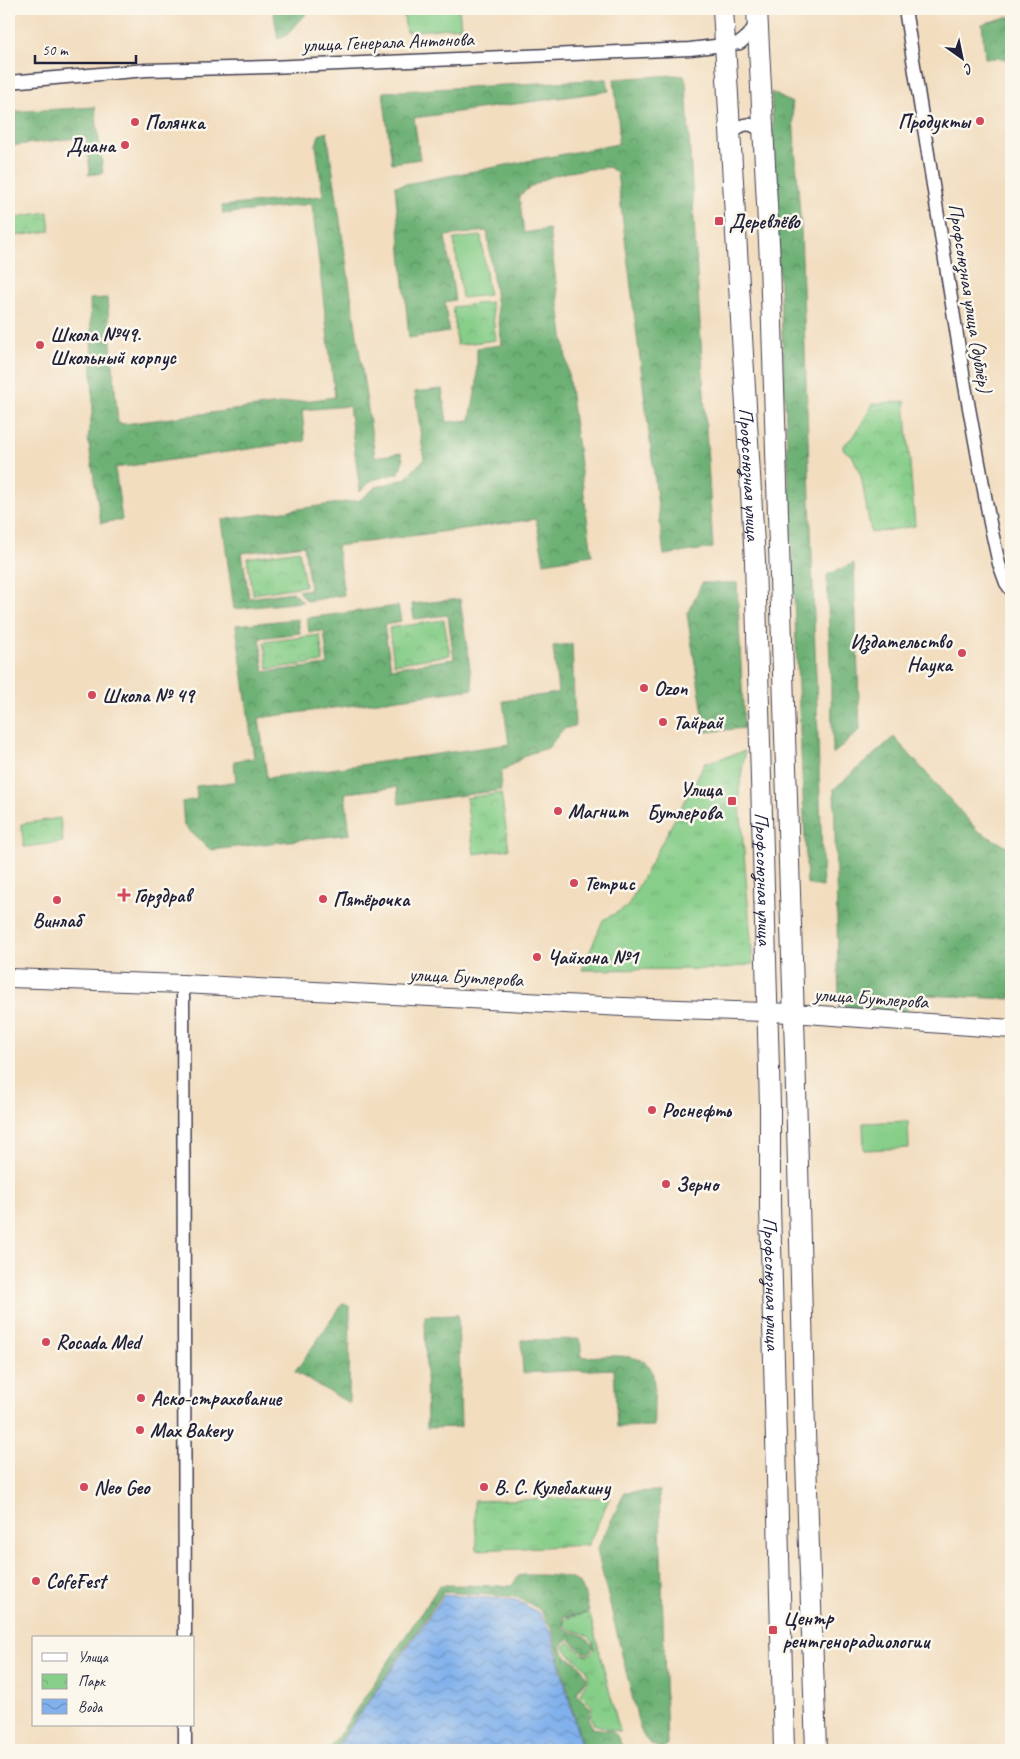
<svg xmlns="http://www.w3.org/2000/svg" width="1020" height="1759" font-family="Caveat,sans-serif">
<defs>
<pattern id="grass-tufts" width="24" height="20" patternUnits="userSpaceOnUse" patternTransform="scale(1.25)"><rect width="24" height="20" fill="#87ce89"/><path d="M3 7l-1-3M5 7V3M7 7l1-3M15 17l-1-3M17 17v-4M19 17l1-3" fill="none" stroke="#74b177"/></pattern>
<pattern id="forest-crowns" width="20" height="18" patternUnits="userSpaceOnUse" patternTransform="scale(1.25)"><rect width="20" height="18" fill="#6db175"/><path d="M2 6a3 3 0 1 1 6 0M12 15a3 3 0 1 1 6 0" fill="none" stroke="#599061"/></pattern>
<pattern id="park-crowns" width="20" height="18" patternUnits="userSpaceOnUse" patternTransform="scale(1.25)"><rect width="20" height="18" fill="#87ce89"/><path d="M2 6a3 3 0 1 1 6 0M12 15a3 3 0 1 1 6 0" fill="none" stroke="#74b177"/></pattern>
<pattern id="water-waves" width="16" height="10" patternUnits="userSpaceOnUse" patternTransform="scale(1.25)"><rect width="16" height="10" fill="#81b1ec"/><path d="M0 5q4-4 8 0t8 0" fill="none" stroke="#6990c0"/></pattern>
</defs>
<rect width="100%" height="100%" fill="#fbf7ec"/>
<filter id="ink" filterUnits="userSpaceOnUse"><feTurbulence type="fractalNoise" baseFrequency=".02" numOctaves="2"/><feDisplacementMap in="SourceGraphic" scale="10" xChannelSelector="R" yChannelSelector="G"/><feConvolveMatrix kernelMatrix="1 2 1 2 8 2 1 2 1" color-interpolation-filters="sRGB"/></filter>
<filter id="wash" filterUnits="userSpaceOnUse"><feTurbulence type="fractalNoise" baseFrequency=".0096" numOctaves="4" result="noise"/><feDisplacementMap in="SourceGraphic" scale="20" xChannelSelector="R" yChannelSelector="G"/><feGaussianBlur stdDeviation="1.12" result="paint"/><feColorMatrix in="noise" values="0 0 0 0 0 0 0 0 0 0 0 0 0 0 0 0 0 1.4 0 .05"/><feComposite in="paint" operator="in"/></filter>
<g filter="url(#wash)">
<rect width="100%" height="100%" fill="#f2ddbf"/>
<path fill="url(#grass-tufts)" stroke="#547862" d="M745 751 739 791 753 964 721 969 582 970 603 920 627 907 705 763Z
M610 1497 588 1545 477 1550 474 1501Z
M588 1613 590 1615 620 1732 593 1724 591 1716 592 1706 580 1694C582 1689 586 1684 588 1679 591 1664 568 1659 564 1646L569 1642 582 1654 589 1655 595 1649C592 1629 574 1635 564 1625V1622L567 1618Z"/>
<path fill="url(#forest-crowns)" stroke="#486a58" d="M273 9H307V13L287 35 278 39Z
M1007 17H1011V59L985 58 982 24Z
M674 75 684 76 686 83 713 548 664 555 617 173 609 167C573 171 548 171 519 196L524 233 549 229 592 555 544 563 536 519 337 546 344 595 307 601 298 591 310 589 304 545 242 553 249 598 293 592 303 602 234 609 222 520 360 500 376 487 405 479 424 459 415 392 442 389 447 422 470 420 477 382V348L502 345 487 231 445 236 455 300 445 302 449 332 409 338 395 186 618 144 619 127 614 79Z
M607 79 609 91 414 118 420 159 392 163 383 92Z
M771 92 792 103 801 229 823 887 807 884Z
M95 107 103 173 88 175 90 171 86 137 9 146V112Z
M327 132 375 457 401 453 403 460 399 473 372 480 360 492 349 406 302 410 305 441 115 468 122 520 101 523 88 439 93 406 90 299 107 298 118 423 124 424 335 397 312 204 223 214 222 206 323 196 316 145 319 135Z
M854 563 860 730 833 754 827 575Z
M702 583H737L744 728 706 732 687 614Z
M460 599 473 689 259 718 267 778 509 744 503 701 558 693 553 646 572 644 575 726 563 729 548 748 528 754 501 772V790L399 804 397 787 345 793 350 834 211 850 184 826 182 802 197 799 196 786 236 782 234 761 254 758 236 625 298 619 300 633 260 638 264 672 328 665 324 631 309 632 307 618 398 606 401 621 384 625 391 668 454 659 448 615 414 619 412 604Z
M894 737 978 831 1011 849V999L925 995 904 1012 839 1006 834 789Z
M343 1303 350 1307 349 1403 295 1372Z
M458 1315 461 1427 427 1428 425 1316Z
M580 1339 582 1357C599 1357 645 1350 652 1371 656 1384 653 1411 654 1426L617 1427 614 1369 523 1373 521 1340Z
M659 1491 667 1745 662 1748C647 1746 644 1737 639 1725L597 1550 625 1492Z
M524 1575C536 1575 572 1574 580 1584 585 1590 586 1602 589 1611L582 1614 564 1617 563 1626C573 1637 583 1629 594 1647L589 1653 582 1652 569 1639 562 1644C561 1656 569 1657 577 1663 582 1667 584 1672 587 1678L576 1694 590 1707 589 1720 592 1728C611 1731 614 1727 622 1746L620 1750H583L552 1629 539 1609 517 1597 444 1592 334 1750H329L440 1585 512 1586 518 1576Z"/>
<path fill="url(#park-crowns)" stroke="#547862" d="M48 212 50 231 9 237V218Z
M491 302 496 340 457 345 453 307Z
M905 401 915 526 871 533 861 476 853 457 843 449V445L853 438 873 404Z
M299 550 305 586 253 594 247 558Z
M444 620 450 655 394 664 389 628Z
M320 635 323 662 268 669 264 642Z
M501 793 509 849 474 854 466 798Z
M60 818 63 842 24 847 21 824Z"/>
<path fill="#87ce89" stroke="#547862" d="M403 9H459L461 27 406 32Z
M481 236 489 295 462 298 454 239Z
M908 1121 909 1148 864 1150 863 1123Z"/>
<path fill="url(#water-waves)" stroke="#526a94" d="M444 1595 516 1600 539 1613 551 1632 582 1750H335Z"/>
</g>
<g filter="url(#ink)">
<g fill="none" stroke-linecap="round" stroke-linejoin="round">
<defs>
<path id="street" d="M905 9 965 386 990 523 999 564 1006 583 1011 590
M9 82 146 70 269 67 690 49 740 43 749 35 757 22
M731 138C738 121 755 120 763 136
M183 984 185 1638
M185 1725V1750"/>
<path id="secondary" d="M9 978 183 984 623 1007 793 1013 1011 1029"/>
<g id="primary">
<path id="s1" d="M723 9 755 561 770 1106V1206L784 1750"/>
<path d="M757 9 770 262 795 1051 805 1431 816 1750"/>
</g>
</defs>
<use href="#street" stroke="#413e4f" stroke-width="15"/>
<use href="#secondary" stroke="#413e4f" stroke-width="20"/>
<use href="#primary" stroke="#413e4f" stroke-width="22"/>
<use href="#street" stroke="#fff" stroke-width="12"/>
<use href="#secondary" stroke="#fff" stroke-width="18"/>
<use href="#primary" stroke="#fff" stroke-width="20"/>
</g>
</g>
<g fill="#d1495b" stroke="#fbf7ec" stroke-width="2">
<circle cx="980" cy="121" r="5"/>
<circle cx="135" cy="122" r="5"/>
<circle cx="125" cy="145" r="5"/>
<rect x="714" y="216" width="10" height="10" rx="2.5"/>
<circle cx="40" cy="345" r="5"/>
<circle cx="962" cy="653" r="5"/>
<circle cx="644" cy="688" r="5"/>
<circle cx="92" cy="695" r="5"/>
<circle cx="663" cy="722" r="5"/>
<rect x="727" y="796" width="10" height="10" rx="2.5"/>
<circle cx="558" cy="811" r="5"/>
<circle cx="574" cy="883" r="5"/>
<path d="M121.5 887.5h5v5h5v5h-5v5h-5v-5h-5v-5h5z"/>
<circle cx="323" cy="899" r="5"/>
<circle cx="57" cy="900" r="5"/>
<circle cx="537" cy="957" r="5"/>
<circle cx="652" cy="1110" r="5"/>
<circle cx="666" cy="1184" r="5"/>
<circle cx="46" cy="1342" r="5"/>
<circle cx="141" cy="1398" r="5"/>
<circle cx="140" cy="1430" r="5"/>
<circle cx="84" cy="1487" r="5"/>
<circle cx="484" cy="1487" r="5"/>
<circle cx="36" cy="1581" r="5"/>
<rect x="768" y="1625" width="10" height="10" rx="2.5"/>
</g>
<g text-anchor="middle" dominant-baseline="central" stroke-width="5" stroke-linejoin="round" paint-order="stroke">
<g font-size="20" fill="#22223b" stroke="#fbf7ec">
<text transform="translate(388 42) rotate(-2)">улица Генерала Антонова</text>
<text transform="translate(970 298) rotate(81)">Профсоюзная улица (дублёр)</text>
<text stroke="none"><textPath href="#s1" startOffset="466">Профсоюзная улица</textPath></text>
<text stroke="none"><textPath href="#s1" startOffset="871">Профсоюзная улица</textPath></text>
<text transform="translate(466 977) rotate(3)">улица Бутлерова</text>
<text transform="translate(871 998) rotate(4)">улица Бутлерова</text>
<text stroke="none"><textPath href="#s1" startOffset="1276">Профсоюзная улица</textPath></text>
</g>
<g font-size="20" font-weight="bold" fill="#22223b" stroke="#fbf7ec" text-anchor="start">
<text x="970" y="121" text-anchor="end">Продукты</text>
<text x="145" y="122">Полянка</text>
<text x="115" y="145" text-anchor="end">Диана</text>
<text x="729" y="221">Деревлёво</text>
<text x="50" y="334">Школа №49.<tspan x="50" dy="23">Школьный корпус</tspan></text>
<text x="952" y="641" text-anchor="end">Издательство<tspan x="952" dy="23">Наука</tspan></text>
<text x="654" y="688">Ozon</text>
<text x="102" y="695">Школа № 49</text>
<text x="673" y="722">Тайрай</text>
<text x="722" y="789" text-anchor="end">Улица<tspan x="722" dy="23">Бутлерова</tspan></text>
<text x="568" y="811">Магнит</text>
<text x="584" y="883">Тетрис</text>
<text x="134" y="895">Горздрав</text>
<text x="333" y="899">Пятёрочка</text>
<text x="57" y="920" text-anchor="middle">Винлаб</text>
<text x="547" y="957">Чайхона №1</text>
<text x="662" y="1110">Роснефть</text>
<text x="676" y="1184">Зерно</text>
<text x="56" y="1342">Rocada Med</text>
<text x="151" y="1398">Аско-страхование</text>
<text x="150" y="1430">Max Bakery</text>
<text x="94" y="1487">Neo Geo</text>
<text x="494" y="1487">В. С. Кулебакину</text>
<text x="46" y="1581">CofeFest</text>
<text x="783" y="1618">Центр<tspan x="783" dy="23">рентгенорадиологии</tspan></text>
</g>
</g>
<rect width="1020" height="1759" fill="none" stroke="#fbf7ec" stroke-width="30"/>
<rect x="32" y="1636" width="162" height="90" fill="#fbf7ec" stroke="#a4a2a5"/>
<rect x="42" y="1653" width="25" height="8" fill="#ffffff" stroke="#a4a2a5"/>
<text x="78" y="1662" font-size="15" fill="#22223b">Улица</text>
<rect x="42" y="1674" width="25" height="15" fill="url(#park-crowns)" stroke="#a4a2a5"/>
<text x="78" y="1686" font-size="15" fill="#22223b">Парк</text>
<rect x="42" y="1699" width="25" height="15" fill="url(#water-waves)" stroke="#a4a2a5"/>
<text x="78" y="1712" font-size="15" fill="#22223b">Вода</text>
<g transform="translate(962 58) rotate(147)" stroke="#fbf7ec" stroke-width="4" paint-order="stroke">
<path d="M0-4L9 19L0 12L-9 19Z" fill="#22223b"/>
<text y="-8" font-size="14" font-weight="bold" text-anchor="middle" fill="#22223b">С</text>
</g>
<path d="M35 55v8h101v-8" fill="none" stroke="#22223b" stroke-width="2.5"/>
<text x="42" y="55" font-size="15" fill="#22223b" stroke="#fbf7ec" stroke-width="4" paint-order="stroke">50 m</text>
</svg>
